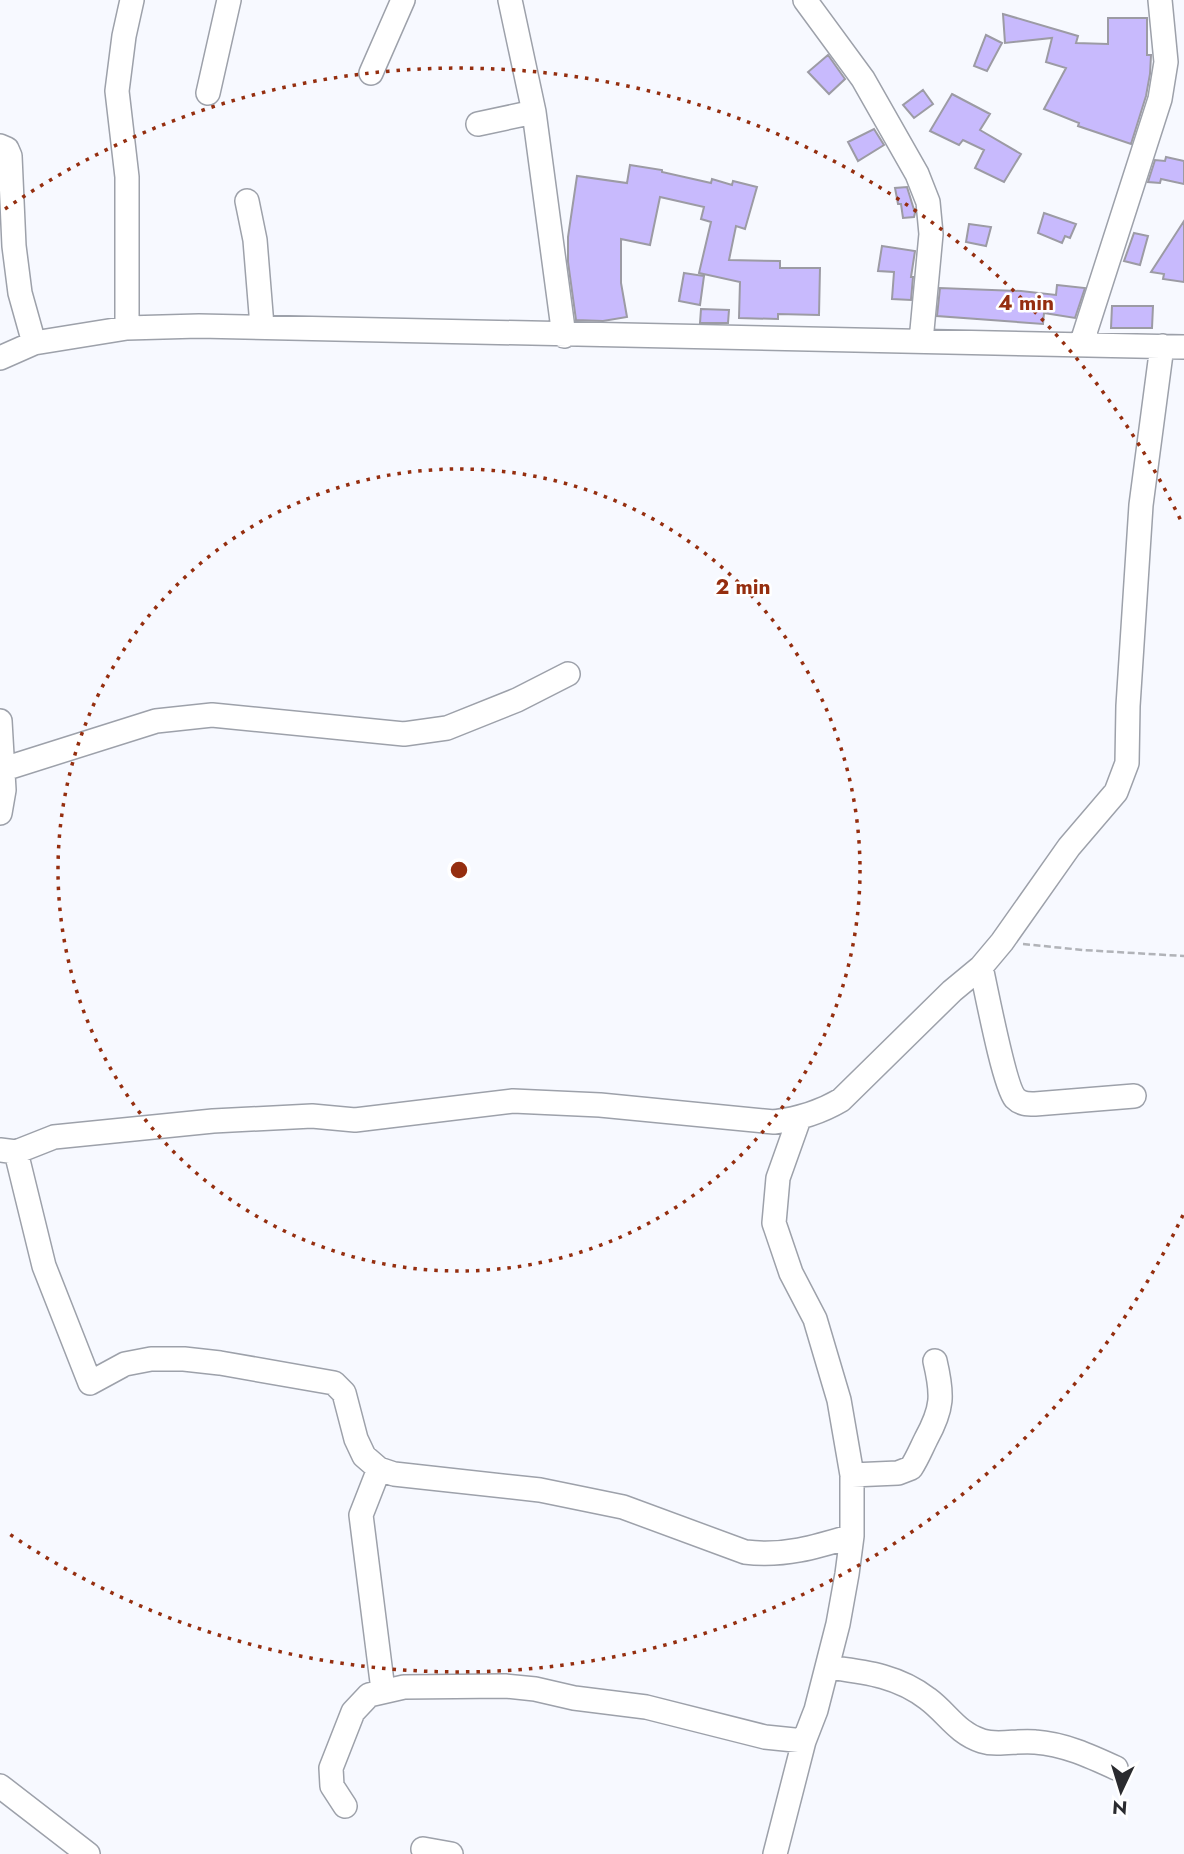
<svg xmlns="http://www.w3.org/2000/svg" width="1184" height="1854" font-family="Jost,sans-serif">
<rect width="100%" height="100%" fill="#f7f9ff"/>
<path fill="#c8bafd" stroke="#9c9ba4" stroke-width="2" d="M1003 14 1078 36 1076 43 1108 44V18H1147V55H1151L1150 74 1146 96 1131 144 1078 126 1079 123 1044 109 1066 68 1046 62 1052 38 1005 43Z
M986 35 1002 43 987 71 974 66Z
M828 55 845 79 829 94 808 72Z
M923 90 933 104 914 118 903 105Z
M952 94 990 114 980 130 1021 154 1004 182 975 168 984 150 963 140 959 145 930 131Z
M874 129 884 145 858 161 848 142Z
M1166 157 1184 161V184L1161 179 1160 183 1148 182 1155 160 1165 161Z
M630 165 662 170V172L711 183 712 179 732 185 733 181 757 187 745 229 736 226 729 260 780 261V268H820L819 315 778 314V319L739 318 740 282 699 273 711 222 701 219 704 207 660 197 650 245 621 239V283L627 317 603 321 576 320 568 262V237L577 176 627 183Z
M907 187 915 213 914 217 903 218 901 204H898L895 188Z
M1044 213 1076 224 1070 238 1065 236 1062 243 1038 233Z
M1184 221V282L1163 279 1164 274 1151 272Z
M969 224 991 227 986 246 966 242Z
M1134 233 1148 236 1140 265 1124 261Z
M882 246 915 251 911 277H913L911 300 892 299 894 272 878 271Z
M684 273 704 276 700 305 679 301Z
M1057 285 1085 288 1075 318 1044 313 1043 324 937 316 940 288 1021 291 1056 295Z
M1112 306H1153L1152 328H1111Z
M701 309 729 310 728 323H700Z"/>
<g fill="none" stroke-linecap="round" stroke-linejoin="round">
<defs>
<path id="minor" d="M510 0 534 112 564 336
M805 0 863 79 917 174 928 202 931 234 921 341
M371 73 403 0
M208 93 229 0
M478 124 534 112
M0 146 7 149 10 156 14 246 20 293 34 343
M247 201 255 240 262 326
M127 328V177L117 91 124 36 132 0
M1081 345 1160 99 1166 62 1160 0
M0 358 34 343 127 328 199 326 1184 347
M0 721 4 790 0 813
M4 769 156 721 212 715 404 734 447 728 517 700 568 674
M981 967C986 989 1004 1085 1015 1098 1021 1104 1027 1104 1035 1104L1134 1096
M0 1150 16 1152 54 1137 213 1121 312 1116 355 1120 513 1101 600 1105 774 1122C799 1119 819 1113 841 1100L952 991 981 967 1002 942 1069 847 1116 792 1127 763 1128 706 1141 505 1162 346
M16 1152 44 1266 90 1383 125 1364 151 1359H184L220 1363 334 1383 344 1393 356 1439 364 1456 379 1469 394 1474 540 1490 623 1507 745 1552C783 1557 816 1547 852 1536
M379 1469 361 1515 383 1690
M852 1475 898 1473 911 1468C917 1459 921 1449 926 1439 943 1408 943 1395 935 1361
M827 1667C864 1672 897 1675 928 1699 947 1713 957 1733 982 1741 998 1746 1018 1740 1035 1742 1064 1744 1090 1756 1116 1768
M0 1786 88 1854
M345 1806 332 1786 331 1768 353 1712 369 1695 404 1687 505 1686 535 1689 574 1698 646 1707 765 1737 804 1741
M423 1849 451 1854
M775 1854 804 1741 816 1710 838 1624 847 1574 852 1536V1475L839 1400 815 1319 791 1273 774 1223 778 1178 799 1119"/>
</defs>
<use href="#minor" stroke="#9da1aa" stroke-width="26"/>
<path stroke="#b1b3b8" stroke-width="2.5" stroke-dasharray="7 3.5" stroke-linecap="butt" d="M1023 944 1083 950 1184 956"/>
<use href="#minor" stroke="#fff" stroke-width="23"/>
</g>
<g fill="none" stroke="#952e0f" stroke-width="3.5" stroke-dasharray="3.5 7">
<circle cx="459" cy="870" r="401"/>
<path d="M1183 1215A802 802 0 0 1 5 1531M5 209A802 802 0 0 1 1183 525"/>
</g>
<circle cx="459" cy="870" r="10" fill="#952e0f" stroke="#fff" stroke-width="3.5"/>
<g font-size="21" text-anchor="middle" font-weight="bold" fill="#952e0f" stroke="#fff" stroke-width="5" stroke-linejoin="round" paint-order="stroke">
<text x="1026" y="310">4 min</text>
<text x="743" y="594">2 min</text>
</g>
<g transform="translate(1121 1791) rotate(184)" stroke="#ffffff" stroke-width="5" paint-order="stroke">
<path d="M0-5L12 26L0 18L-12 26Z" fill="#2a2b2f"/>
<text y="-10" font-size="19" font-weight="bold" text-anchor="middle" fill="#2a2b2f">N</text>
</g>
</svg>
